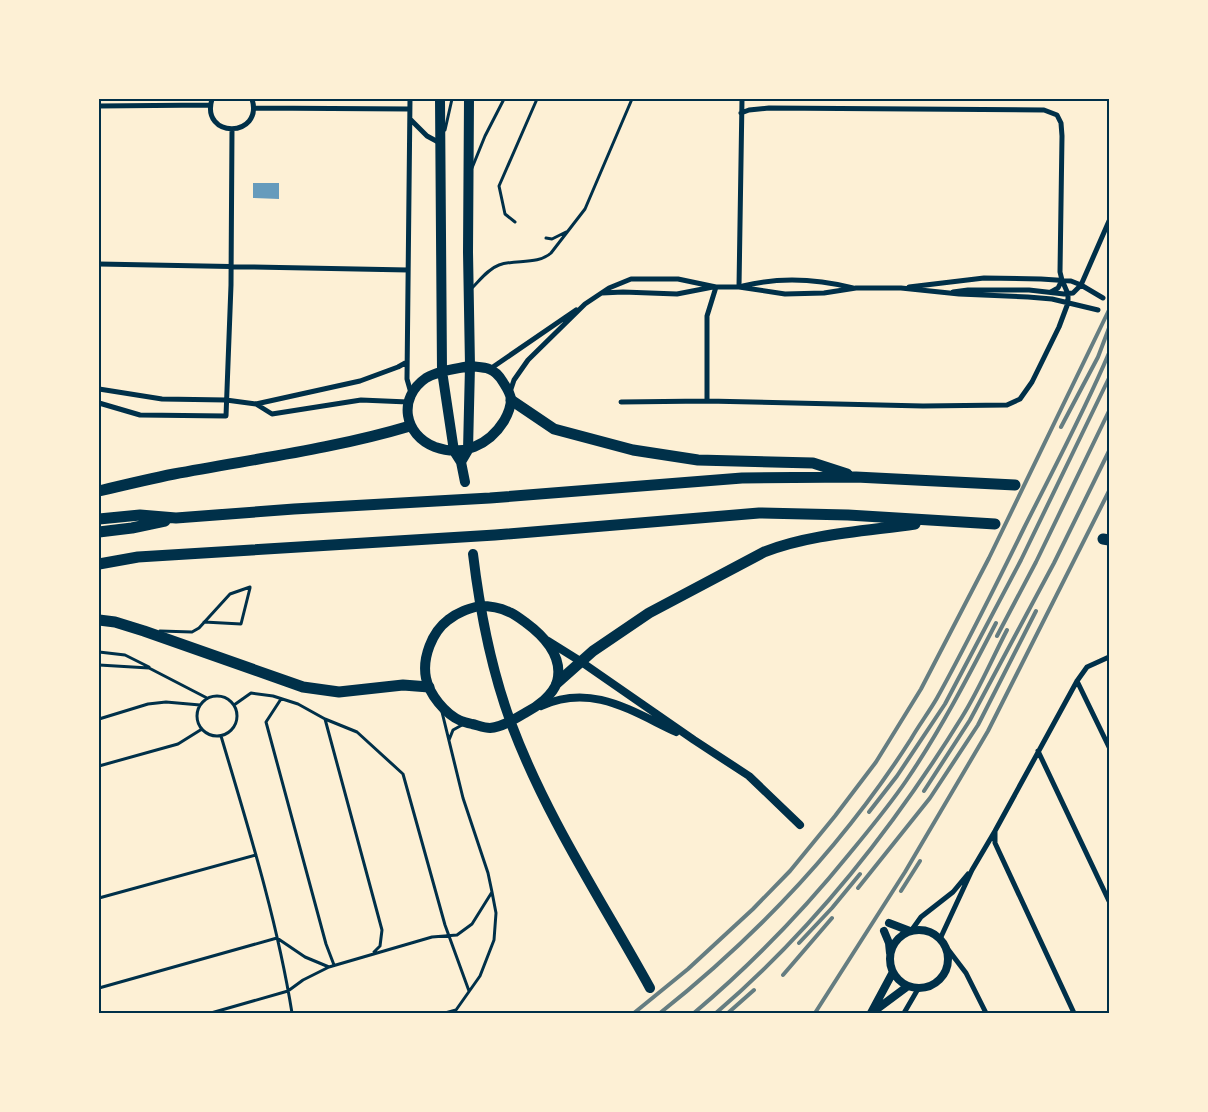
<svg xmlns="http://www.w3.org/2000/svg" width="1208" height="1112" font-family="Commissioner,sans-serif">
<rect width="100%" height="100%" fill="#fdf0d5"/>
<path fill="#669bbc" d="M253 183H279V199L253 198Z"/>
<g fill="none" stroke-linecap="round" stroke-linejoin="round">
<path stroke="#003049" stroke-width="3" d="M445 130 452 99
M472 168 485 136 504 99
M515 222 505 214 499 186 537 99
M546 238 552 239 566 232
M472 288C480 280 488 269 499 265 515 259 538 265 551 253L585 209 632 99
M204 622 241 624 250 588
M160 631 192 632 199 628 230 594 250 587
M99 652 125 655 149 667
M99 665 149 668 207 698
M197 716a20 20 0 1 1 40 0a20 20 0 1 1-40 0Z
M281 699 266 722 326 944 334 965
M234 705 251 693 273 696 298 704 325 719 357 732 403 774 445 925 469 991
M442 712 463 798 488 873 492 892
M99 719 148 704 166 702 200 705
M325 719 382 930 380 946 374 952
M221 736C248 827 277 919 292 1013
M449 740 453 730 462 725
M99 766 178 744 202 729
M99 898 256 855
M99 988 277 938 305 957 329 967 432 937 457 935 472 924 492 892 496 913 494 940 480 976 456 1010 445 1013
M211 1013 288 991 303 980 329 967"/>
<path stroke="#003049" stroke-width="5" d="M212 99C200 139 264 138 252 99
M410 99 407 379 411 393
M99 106 210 105
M254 108 409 109
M410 119 427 136 440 143
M99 264 408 270
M743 286C779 277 817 279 853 288
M716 287 707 316V401L923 406 1007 405 1020 399 1032 382 1059 327 1068 303V294L1062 280 1060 272 1062 136 1061 123 1057 115 1044 110 769 108 749 110 741 113
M739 287 742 99
M909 287 984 278 1041 279 1071 281 1081 285 1103 298
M953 292 968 290H1029L1064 294 1073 293 1081 285 1109 221
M1051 292 1058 288 1062 280
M602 293 623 292 677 294 713 287
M490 369 576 310
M99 389 162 399 226 400 256 404 360 381 398 367 407 362
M510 392 514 380 528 360 585 304 609 288 631 279H678L716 287H739L785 294 824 293 856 288H901L959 294 1028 297 1052 299 1098 310
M621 402 707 401
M99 403 140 415 226 416 231 285 232 129
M256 404 272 414 361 400 408 402
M1077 681 1109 747
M1038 751 1109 901
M995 832V843L1074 1013
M911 931 921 917 953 892 968 874
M940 939 972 870 995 831 1077 681 1087 667 1109 657
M947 948 966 973 986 1013
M904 1013 918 989"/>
<path stroke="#003049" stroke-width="8" d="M548 641 580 661 694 740 749 776 800 825
M541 706C592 683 631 711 676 732
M889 923 910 931
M890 959a29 29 0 1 1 58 0a29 29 0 1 1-58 0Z
M884 931 889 943 890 953
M873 1012 908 986
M871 1013 893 972"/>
<path stroke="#003049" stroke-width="10" d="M440 99 442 371 454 451 461 462 465 482
M470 366C476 367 484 367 489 369 495 371 500 377 503 382 506 387 510 392 511 399 511 407 508 414 504 421 489 445 463 457 435 447 404 435 397 398 426 378 439 370 456 369 470 366Z
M461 462 468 450 470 366 468 252 469 99
M473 554C480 612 491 669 511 723 546 817 602 901 650 988
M479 606C490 606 499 607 509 612 515 614 520 619 525 622 544 636 564 656 557 682 553 695 537 707 525 713 515 719 502 727 490 728 484 728 477 725 472 724 468 723 464 722 461 721 445 714 429 694 426 678 422 658 432 632 448 620 458 612 468 609 479 606Z"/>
<path stroke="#003049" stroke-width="11" d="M511 400 554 429 633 450 698 460 813 463 847 474
M99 491C124 485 149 479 174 474 253 459 333 449 410 426
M99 519 140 515 176 518 294 509 490 498 742 478 856 477 1015 485
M99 532 132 528 165 521
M1103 539 1109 540
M99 564 138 557 495 535 759 513 848 515 995 524
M99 620 115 622 144 631 303 687 339 692 403 685 429 687
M557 683 593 651 649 613 764 552C809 534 866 531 915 524"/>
<path stroke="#657d81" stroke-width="4" d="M1061 427 1098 357 1109 328
M997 636 1036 562 1109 411
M924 791 970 720 1054 563 1109 451
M869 812 897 776 945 704 1021 560 1109 378
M858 888 930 798 978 725 1036 611
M901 891 920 861
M799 943 832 908 860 874
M783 975 832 918
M634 1013 688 969 753 909 790 871 835 816 876 762 921 689 989 558 1109 310
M660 1013C758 935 844 844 911 739 919 725 929 712 937 698 968 642 996 585 1024 528 1053 470 1084 412 1109 353
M694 1013C751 965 803 911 850 853 869 830 889 806 906 781 940 731 968 677 996 623
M716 1013C814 929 894 827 962 717 979 690 992 659 1007 630
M728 1013 754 990
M815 1013 905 872 988 731 1109 491"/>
</g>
<rect width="1208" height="1112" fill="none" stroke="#fdf0d5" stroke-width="200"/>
<rect x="100" y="100" width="1008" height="912" fill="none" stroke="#003049" stroke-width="2"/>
</svg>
